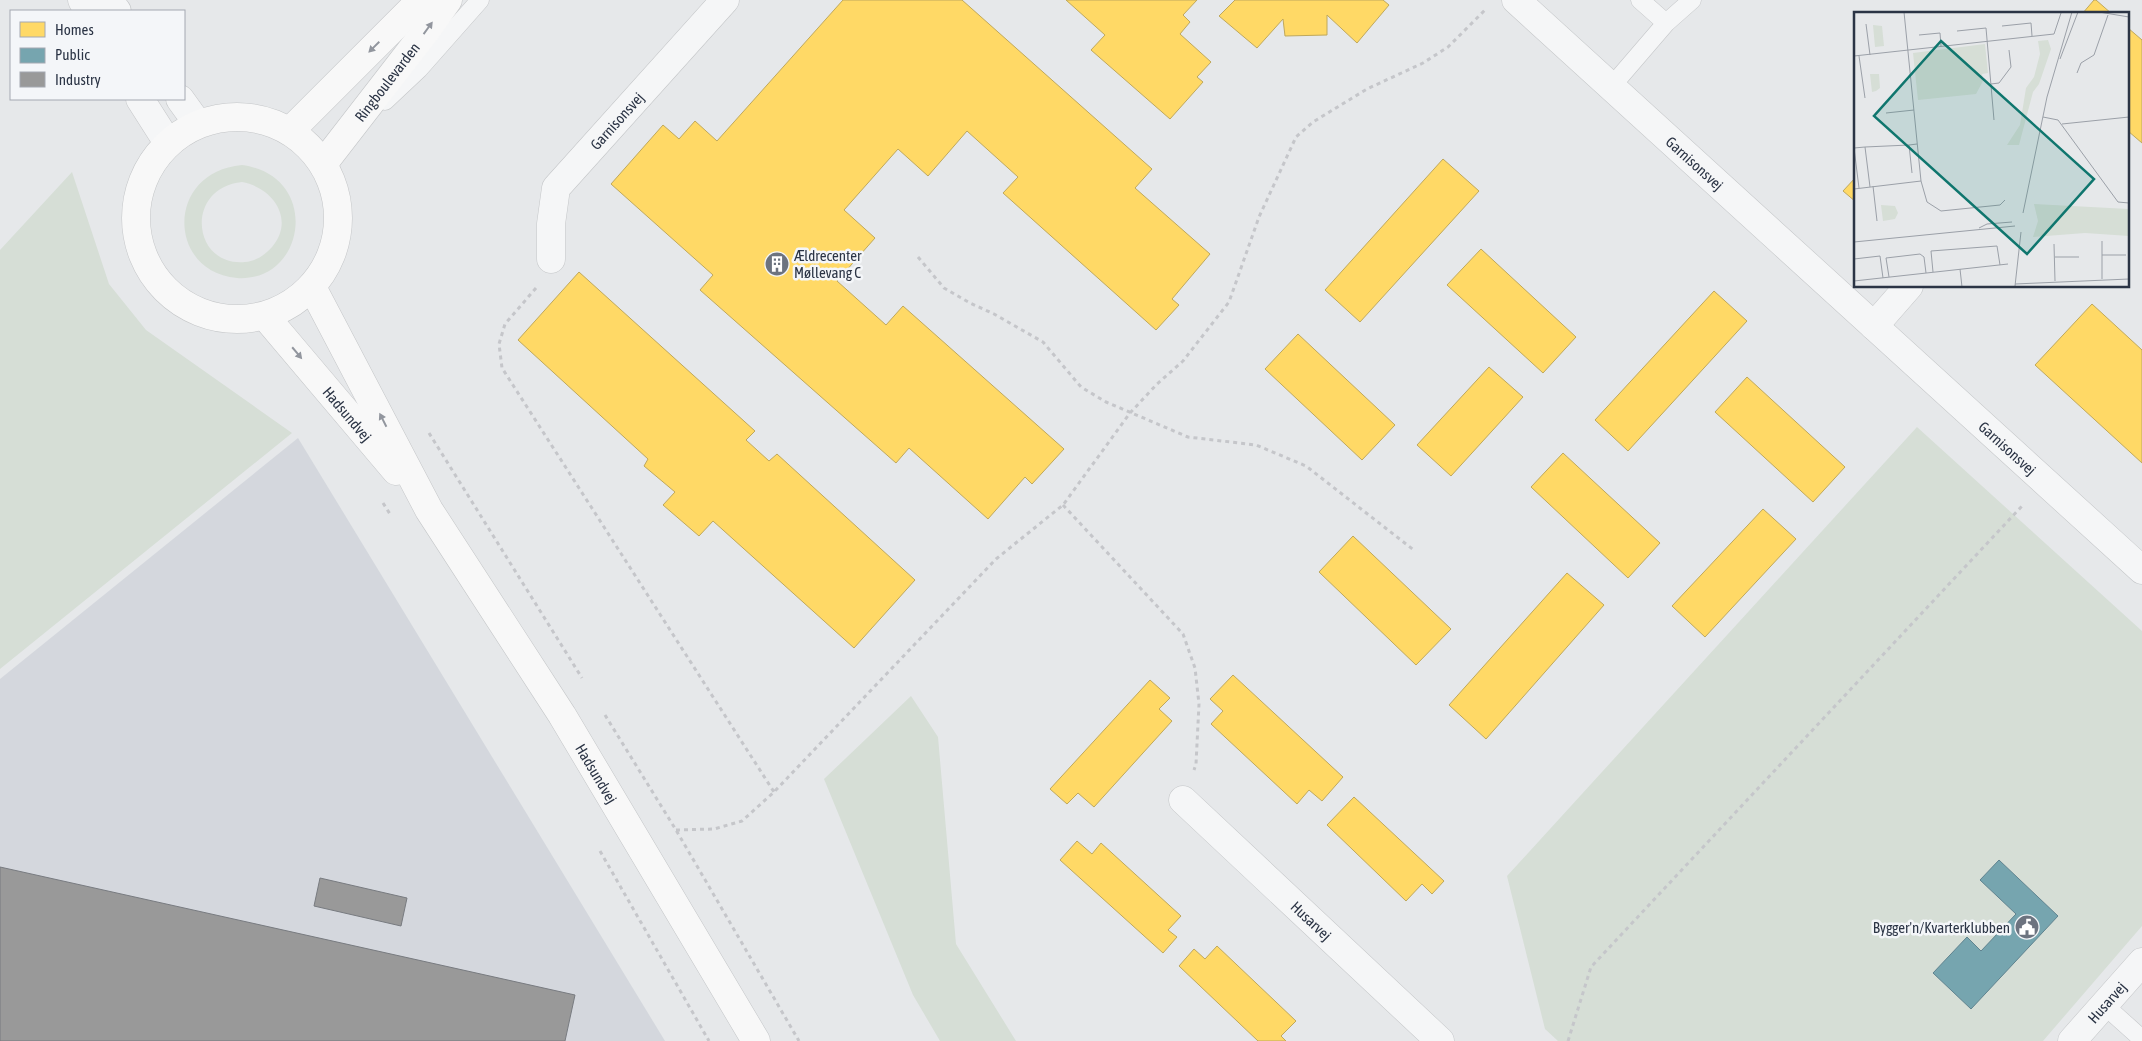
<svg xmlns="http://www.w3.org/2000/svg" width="2142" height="1041" font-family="'Asap Condensed',sans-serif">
<rect width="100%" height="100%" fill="#e6e8ea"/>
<path fill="#d4d7dd" d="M298 438 665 1041H0V679Z"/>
<path fill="#d6ded6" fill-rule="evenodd" d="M242 165C322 176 306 283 237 278 167 272 165 172 242 165ZM242 182C274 188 295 220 272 247 265 255 256 261 245 262 192 267 184 188 242 182Z
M72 172 109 284 146 330 292 433 0 669V250Z
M1917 427 2142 631V926L2043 1041H1558L1545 1029 1507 876Z
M911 696 938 737 956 944 1016 1041H940L913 995 824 779Z"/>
<path fill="#ffd966" stroke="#bfa85c" d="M843 0H962L1152 169 1135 188 1210 254 1172 299 1179 305 1156 330 1003 193 1018 177 967 131 928 176 898 149 844 210 875 238 837 281 886 325 903 306 1064 449 1032 484 1025 477 988 519 909 448 896 463 700 290 713 275 611 184 663 125 679 139 695 121 717 141Z
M1066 0H1197L1183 15 1190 22 1180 34 1211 62 1197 77 1203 82 1170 119 1091 50 1105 35Z
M1235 0H1383L1389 5 1357 43 1327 15V35L1285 36 1283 19 1257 48 1219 16Z
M2094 0H2096L2112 14H2082Z
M2128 28 2142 40V143L2128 131Z
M1443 159 1479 191 1360 322 1325 290Z
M1856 177V202L1843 191Z
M1481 249 1576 337 1543 373 1447 285Z
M579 272 755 431 746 440 769 461 777 454 915 580 854 648 713 521 699 536 663 505 675 492 644 466 648 459 518 340Z
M1714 291 1747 321 1628 451 1595 420Z
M2092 304 2142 350V463L2035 365Z
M1298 334 1395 425 1362 460 1265 369Z
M1489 367 1523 397 1451 476 1417 445Z
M1747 377 1845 467 1813 502 1715 412Z
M1563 453 1660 543 1628 578 1531 487Z
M1763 509 1796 539 1705 637 1672 606Z
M1353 536 1451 629 1416 665 1319 572Z
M1567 573 1604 605 1486 739 1449 705Z
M1233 675 1343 777 1322 801 1309 790 1297 804 1211 724 1223 711 1210 699Z
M1150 680 1170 698 1159 709 1172 721 1094 807 1078 793 1067 804 1050 789Z
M1354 797 1444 881 1432 894 1422 884 1406 901 1327 825Z
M1077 841 1092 854 1101 843 1181 916 1168 930 1177 937 1163 953 1060 860Z
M1217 946 1296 1021 1281 1036 1286 1041H1258L1179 966 1194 949 1205 959Z"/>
<path fill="#76a5af" stroke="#60838f" d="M1999 860 2058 916 1971 1009 1933 973 1967 937 1981 951 2016 914 1980 880Z"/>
<path fill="#999" stroke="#787b80" d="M0 867 575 995 565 1041H0Z
M320 878 407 898 401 926 314 906Z"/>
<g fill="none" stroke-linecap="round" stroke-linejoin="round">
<defs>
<path id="service" d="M1666 23 1692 0
M1611 87 1666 23 1640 0
M385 101 419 69 480 0
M2104 1005 2142 1039"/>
<g id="minor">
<path id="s1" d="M1516 0 2142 570"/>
<path id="s2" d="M551 259V224L556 188 725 0"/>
<path d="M1874 326 1909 286"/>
<path id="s3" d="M1183 800 1440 1041"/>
<path id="s4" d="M2072 1041 2142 962"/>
</g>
<path id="tertiary" d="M82 0 88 11
M108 0 117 11
M140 99 168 143
M180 99 198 124"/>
<g id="secondary">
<circle cx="237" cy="218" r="101"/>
<path d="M290 131 421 0"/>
<path id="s5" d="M323 164 426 31 448 0"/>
<path id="s6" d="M312 287 429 510 562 715 756 1041"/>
<path id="s7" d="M265 316 396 471"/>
</g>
</defs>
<use href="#service" stroke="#c4c6c8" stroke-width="19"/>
<use href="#minor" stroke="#c4c6c8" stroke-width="29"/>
<use href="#tertiary" stroke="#c4c6c8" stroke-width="29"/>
<use href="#secondary" stroke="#c4c6c8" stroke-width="29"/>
<path stroke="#c5c6ca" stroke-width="3" stroke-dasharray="4 4" stroke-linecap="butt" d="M918 257 944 288 970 303 994 314 1043 342 1081 387 1106 402 1188 437 1256 445 1306 466 1415 551
M536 288 505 324 499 344 502 368 774 792
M429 433 582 678
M383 503 390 514
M1063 505 1183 634 1195 668 1199 704 1196 764 1194 770
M605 715 676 830 799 1041
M676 830 714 829 742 821 774 792 996 559 1063 505 1130 413 1157 384 1183 361 1229 302 1259 217 1296 137 1313 122 1367 89 1423 63 1448 47 1485 10
M600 851 709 1041
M1568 1041 1591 967 2022 506"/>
<use href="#service" stroke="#f5f6f7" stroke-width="18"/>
<use href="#minor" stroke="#f5f6f7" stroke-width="28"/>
<use href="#tertiary" stroke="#f5f6f7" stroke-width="28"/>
<use href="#secondary" stroke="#f8f8f8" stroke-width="28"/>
</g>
<defs><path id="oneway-solid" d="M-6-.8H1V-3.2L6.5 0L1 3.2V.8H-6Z" transform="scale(1.25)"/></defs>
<g fill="#92969e">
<use href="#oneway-solid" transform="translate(428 28) rotate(-54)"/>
<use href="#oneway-solid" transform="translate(374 47) rotate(135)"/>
<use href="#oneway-solid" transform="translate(297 353) rotate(50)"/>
<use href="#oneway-solid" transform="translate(383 420) rotate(-117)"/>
</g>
<defs>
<symbol id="building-disc" viewBox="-11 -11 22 22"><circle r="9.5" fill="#6c737f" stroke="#f4f6f9"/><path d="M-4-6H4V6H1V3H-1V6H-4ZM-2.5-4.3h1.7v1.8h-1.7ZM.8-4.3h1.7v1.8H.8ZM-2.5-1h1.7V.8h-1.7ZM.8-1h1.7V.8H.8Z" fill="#fff"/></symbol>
<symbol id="civic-disc" viewBox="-11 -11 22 22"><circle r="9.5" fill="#6c737f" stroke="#f4f6f9"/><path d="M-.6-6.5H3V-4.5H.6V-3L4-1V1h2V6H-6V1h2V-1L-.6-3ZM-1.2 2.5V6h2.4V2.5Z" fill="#fff"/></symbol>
</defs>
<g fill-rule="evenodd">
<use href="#building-disc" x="763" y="250" width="28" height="28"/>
<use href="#civic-disc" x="2013" y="913" width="28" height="28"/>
</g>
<g text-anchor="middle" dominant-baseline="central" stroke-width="5" stroke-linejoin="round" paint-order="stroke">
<g font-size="15" fill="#2b3445" stroke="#f4f6f9">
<text stroke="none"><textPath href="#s5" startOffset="104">Ringboulevarden</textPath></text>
<text stroke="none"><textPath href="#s2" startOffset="162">Garnisonsvej</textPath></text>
<text stroke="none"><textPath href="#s1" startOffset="242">Garnisonsvej</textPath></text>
<text stroke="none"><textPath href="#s7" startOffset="128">Hadsundvej</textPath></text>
<text stroke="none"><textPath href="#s1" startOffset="665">Garnisonsvej</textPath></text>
<text stroke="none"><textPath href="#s6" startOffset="564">Hadsundvej</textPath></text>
<text stroke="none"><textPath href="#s3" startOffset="176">Husarvej</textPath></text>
<text stroke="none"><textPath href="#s4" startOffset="52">Husarvej</textPath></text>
</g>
<g font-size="15" fill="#2b3445" stroke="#f4f6f9" text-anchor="start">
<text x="794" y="255">Ældrecenter<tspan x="794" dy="17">Møllevang C</tspan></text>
<text x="2010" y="927" text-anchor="end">Bygger'n/Kvarterklubben</text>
</g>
</g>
<g transform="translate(1854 12)">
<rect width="275" height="275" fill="#e6e8ea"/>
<path d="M19 13 28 14 30 34 21 35ZM194 28 197 37 185 72 179 80 165 133H153L166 113 172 76 180 65 186 42 184 29ZM131 32 134 61 128 62 129 69 122 82 64 88 59 41ZM16 62H25L26 76 22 79 18 80ZM180 192 275 197V224L231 221 179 225 184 209ZM27 193 41 194 44 201 41 207 29 209Z" fill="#d6ded6"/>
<path fill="none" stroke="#9ba0a8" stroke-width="1" d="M50 0 67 169 73 190 87 199 146 193 151 188M245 0 275 5M12 12 16 43M148 14 177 11 178 24M103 19 132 16 140 108M65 23 86 21 87 34M0 44 200 22 207 1M5 44 11 86M206 47 224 0M223 61 227 51 240 43 254 3M137 72 145 71 157 55 155 38M32 101 60 98M189 105 204 108 264 190 275 191M208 112 275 105M11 135 55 133M0 136 11 135 16 175M0 136 5 176M58 161 55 133 63 132M19 174 23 209M0 177 67 169M169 201 193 85 218 0M125 216 133 212 158 210M248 229V267M0 230 161 214M200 232 201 269M248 243H272M201 245H225M0 247 26 244 29 266M106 257 108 275M79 260 77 239 143 234 146 253M35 265 32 246 66 242 70 245 72 261M0 269 154 252M161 272 275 267M161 274 167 220"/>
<path fill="#0f766e" fill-opacity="0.15" stroke="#0f766e" stroke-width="2.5" d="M87 29 240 167 173 242 20 104Z"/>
<rect width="275" height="275" fill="none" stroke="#2b3445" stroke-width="2.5"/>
</g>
<rect x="10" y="10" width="175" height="90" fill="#f4f6f9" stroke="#a4a8b1"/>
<rect x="20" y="22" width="25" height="15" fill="#ffd966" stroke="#a4a8b1"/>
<text x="55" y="35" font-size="15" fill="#2b3445">Homes</text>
<rect x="20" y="48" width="25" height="15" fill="#76a5af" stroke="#a4a8b1"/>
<text x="55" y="60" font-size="15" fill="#2b3445">Public</text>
<rect x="20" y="72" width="25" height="15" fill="#999999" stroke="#a4a8b1"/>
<text x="55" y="85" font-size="15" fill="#2b3445">Industry</text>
</svg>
